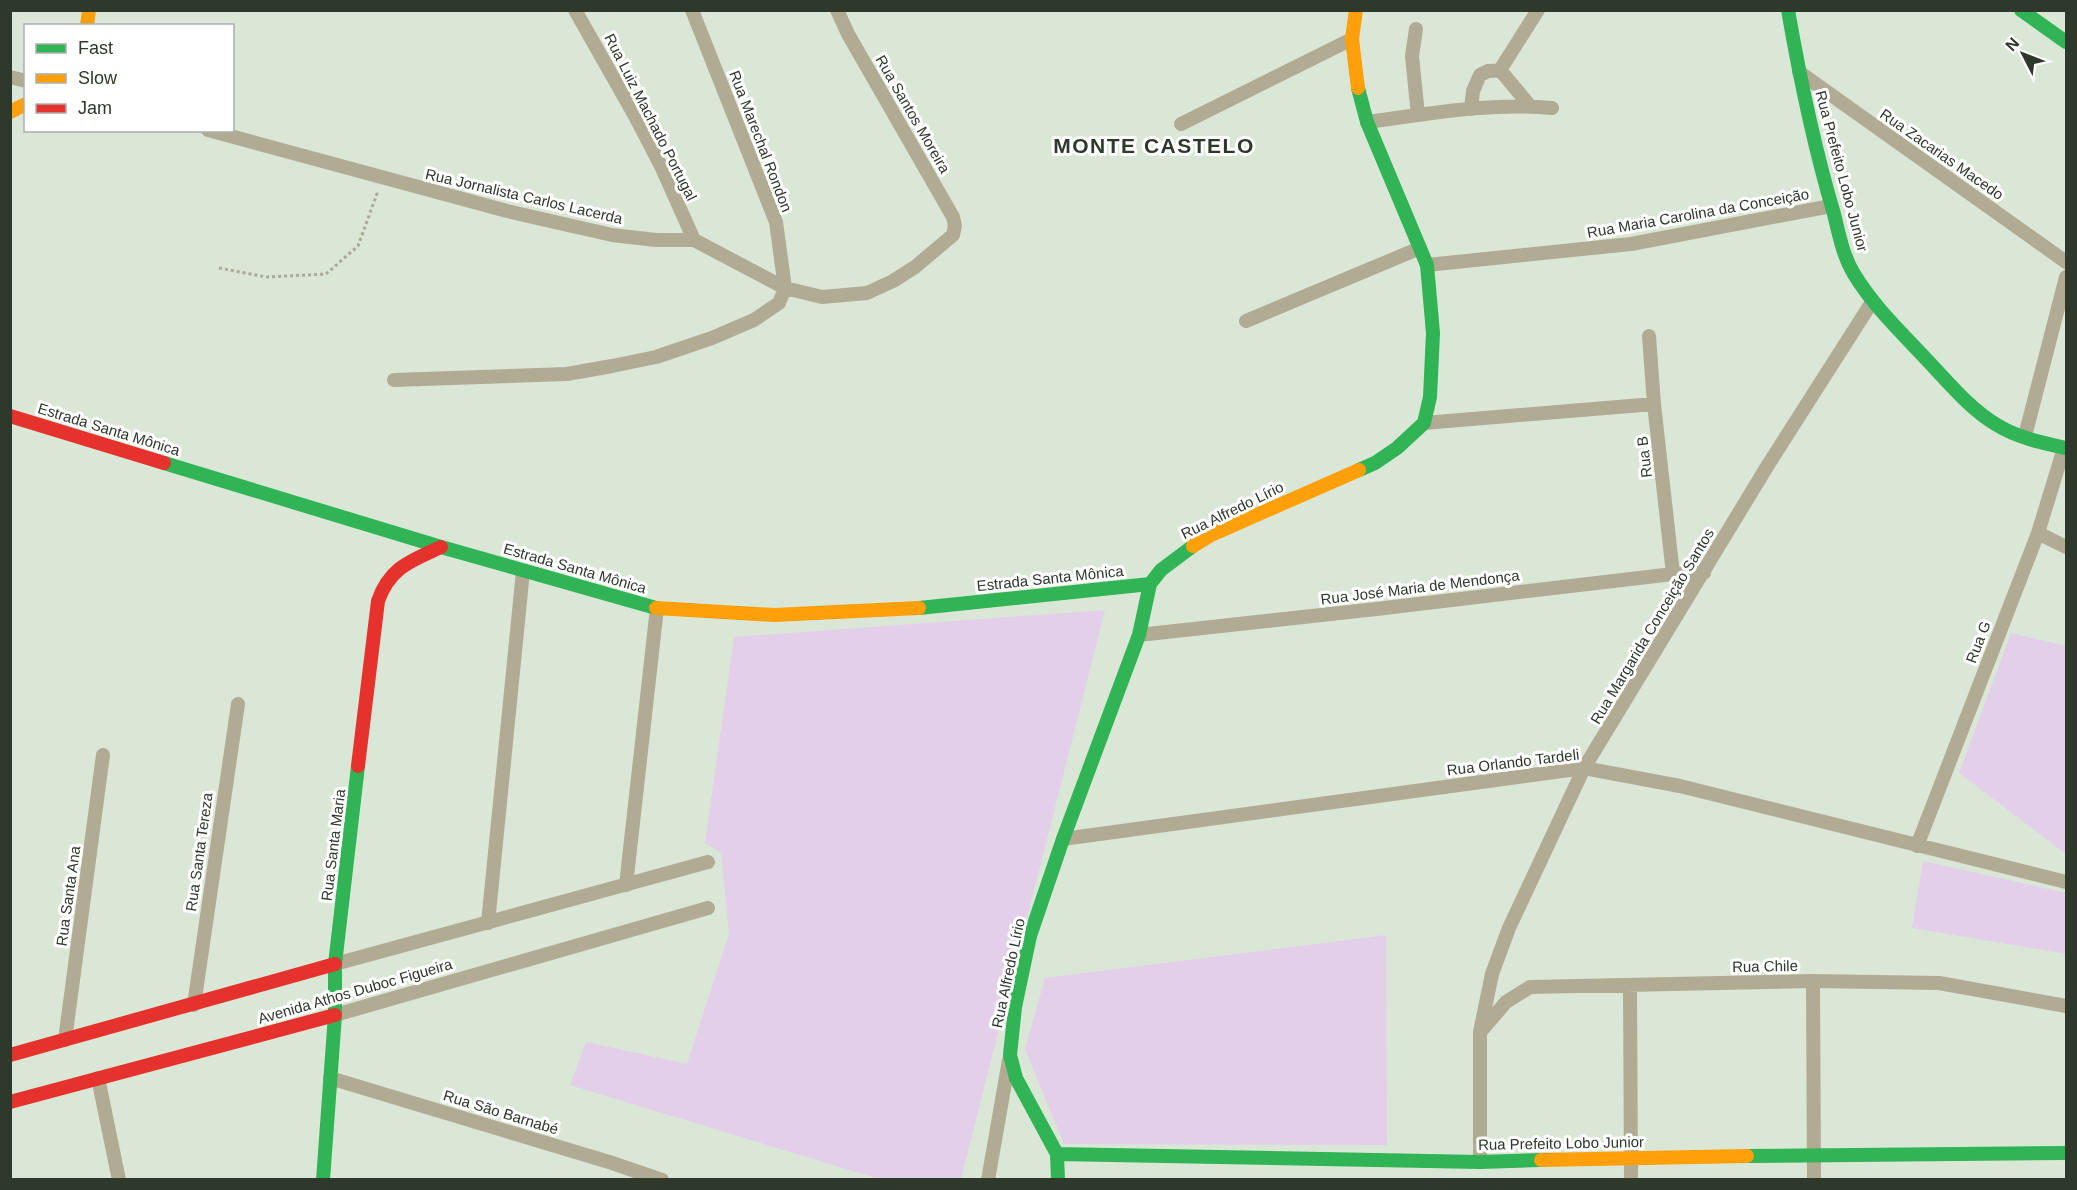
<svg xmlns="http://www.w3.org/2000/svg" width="2077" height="1190" font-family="Arial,sans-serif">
<rect width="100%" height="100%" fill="#dae7d6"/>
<path fill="#e3cfe9" d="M1105 610 961 1179H879L570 1085 586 1042 687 1064 729 934 721 853 705 843 734 637Z
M2011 633 2066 646V854L1959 773Z
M1923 861 2066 893V954L1912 928Z
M1386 935 1387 1145 1064 1144 1025 1049 1045 978Z"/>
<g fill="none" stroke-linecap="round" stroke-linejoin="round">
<path stroke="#aaa997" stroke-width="3" stroke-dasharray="3 3" stroke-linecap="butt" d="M219 268 266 277 326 274 358 246 378 191"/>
<path stroke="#b1ab94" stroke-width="14" d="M575 10 635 116 661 166 694 240
M1416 29 1412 56 1418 115
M1500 70 1538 10
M1799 72 2066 262
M10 77 26 81
M1471 109 1473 91 1480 75 1488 71 1500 70 1530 106
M1367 122C1428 114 1490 102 1552 108
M1181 124 1352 39
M208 130 507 211 612 235 656 240H694L785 288 822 297 867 293 893 281 915 267 953 235 955 226 953 217 848 34 837 10
M1427 265 1631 244 1831 206
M1246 321 1420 248
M1649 336 1654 404 1673 574
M394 380 567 374 612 366 656 357 712 338 754 320 779 303 785 288 776 222 692 10
M1424 423 1654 404
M2025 436 2066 277
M2038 533 2066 547
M1139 635 1376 609 1673 574 1704 573
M1063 839 1584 768 1680 786 2066 882
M1917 846 2038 533 2064 448
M626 885 657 608
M488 923 523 571
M335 964 708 862
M1813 981 1814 1180
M1630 985 1631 1180
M194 1005 238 704
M335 1015 708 908
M1482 1030 1506 1002 1530 987 1813 981 1939 983 2066 1006
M65 1040 103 755
M98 1078 119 1180
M330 1078 609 1162 662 1180
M1480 1162V1032L1492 974 1509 928 1584 768 1768 465 1872 302
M988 1180 1009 1060"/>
<path stroke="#30b455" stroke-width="14" d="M1788 10C1800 79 1814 147 1834 214 1839 234 1843 256 1854 274 1874 307 1902 333 1927 360 1949 383 1970 409 1997 425 2018 438 2043 443 2066 448
M2021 10 2066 42
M1358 88 1367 122 1427 265 1433 333 1430 397 1424 423 1397 448 1375 463 1359 470
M164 463 441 547 656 608
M919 608 1150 584
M1057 1154 1480 1162 1541 1160
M1747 1156 2066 1153
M323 1180 335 1015V964L358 766
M1058 1180 1057 1154 1016 1078 1010 1055 1015 1007 1030 936 1063 839 1139 635 1150 584 1161 570 1193 546"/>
<path stroke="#ff9f0a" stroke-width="14" d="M1356 10 1352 39 1358 88
M87 26 89 10
M10 112 26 104
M1193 546 1211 535 1359 470
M656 608 774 615 919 608
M1541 1160 1747 1156"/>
<path stroke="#e5322d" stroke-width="14" d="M10 416 164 463
M358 766 378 601C390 567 411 561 441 547
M10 1055 335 964
M10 1102 335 1015"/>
</g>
<g text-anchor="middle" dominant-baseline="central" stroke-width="6" stroke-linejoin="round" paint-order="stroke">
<g font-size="15" fill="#2e382b" stroke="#fff">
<text transform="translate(913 114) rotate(60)">Rua Santos Moreira</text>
<text transform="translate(651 117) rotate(63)">Rua Luiz Machado Portugal</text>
<text transform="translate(761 141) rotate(69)">Rua Marechal Rondon</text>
<text transform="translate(1942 154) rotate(35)">Rua Zacarias Macedo</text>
<text transform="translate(1842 171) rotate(75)">Rua Prefeito Lobo Junior</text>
<text transform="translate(524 196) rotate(13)">Rua Jornalista Carlos Lacerda</text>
<text transform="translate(1698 213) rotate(-10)">Rua Maria Carolina da Conceição</text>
<text transform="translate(109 429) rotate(17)">Estrada Santa Mônica</text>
<text transform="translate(1644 457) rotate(-97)">Rua B</text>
<text transform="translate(1232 510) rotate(-26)">Rua Alfredo Lírio</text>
<text transform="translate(575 568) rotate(16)">Estrada Santa Mônica</text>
<text transform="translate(1050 578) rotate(-6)">Estrada Santa Mônica</text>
<text transform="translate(1420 587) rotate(-7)">Rua José Maria de Mendonça</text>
<text transform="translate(1652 626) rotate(-59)">Rua Margarida Conceição Santos</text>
<text transform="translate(1978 642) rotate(-69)">Rua G</text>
<text transform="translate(1513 762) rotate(-7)">Rua Orlando Tardeli</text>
<text transform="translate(333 845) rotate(-83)">Rua Santa Maria</text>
<text transform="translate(199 852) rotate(-82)">Rua Santa Tereza</text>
<text transform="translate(68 896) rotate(-82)">Rua Santa Ana</text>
<text transform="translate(1765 966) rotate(-1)">Rua Chile</text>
<text transform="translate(1008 973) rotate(-78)">Rua Alfredo Lírio</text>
<text transform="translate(355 991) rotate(-16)">Avenida Athos Duboc Figueira</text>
<text transform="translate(501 1112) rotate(17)">Rua São Barnabé</text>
<text transform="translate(1561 1143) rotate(-1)">Rua Prefeito Lobo Junior</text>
</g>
<g font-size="21" font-weight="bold" letter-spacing="1.5" fill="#2e382b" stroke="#fff">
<text x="1154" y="145">MONTE CASTELO</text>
</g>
</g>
<rect width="2077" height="1190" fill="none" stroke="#2e382b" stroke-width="24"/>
<rect x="24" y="24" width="210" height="108" fill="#ffffff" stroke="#abafaa" stroke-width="1.5"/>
<rect x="36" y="44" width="30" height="9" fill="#30b455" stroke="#abafaa" stroke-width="1.5"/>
<text x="78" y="54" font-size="18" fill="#2e382b">Fast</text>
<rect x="36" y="74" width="30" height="9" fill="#ff9f0a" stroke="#abafaa" stroke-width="1.5"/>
<text x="78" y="84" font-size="18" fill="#2e382b">Slow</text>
<rect x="36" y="104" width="30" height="9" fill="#e5322d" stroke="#abafaa" stroke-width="1.5"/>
<text x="78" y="114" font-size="18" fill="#2e382b">Jam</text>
<g transform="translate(2023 54) rotate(312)" stroke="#ffffff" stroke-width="4.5" paint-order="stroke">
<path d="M0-4.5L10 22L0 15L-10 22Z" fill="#2e382b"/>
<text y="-9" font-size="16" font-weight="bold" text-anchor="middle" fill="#2e382b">N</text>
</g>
</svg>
